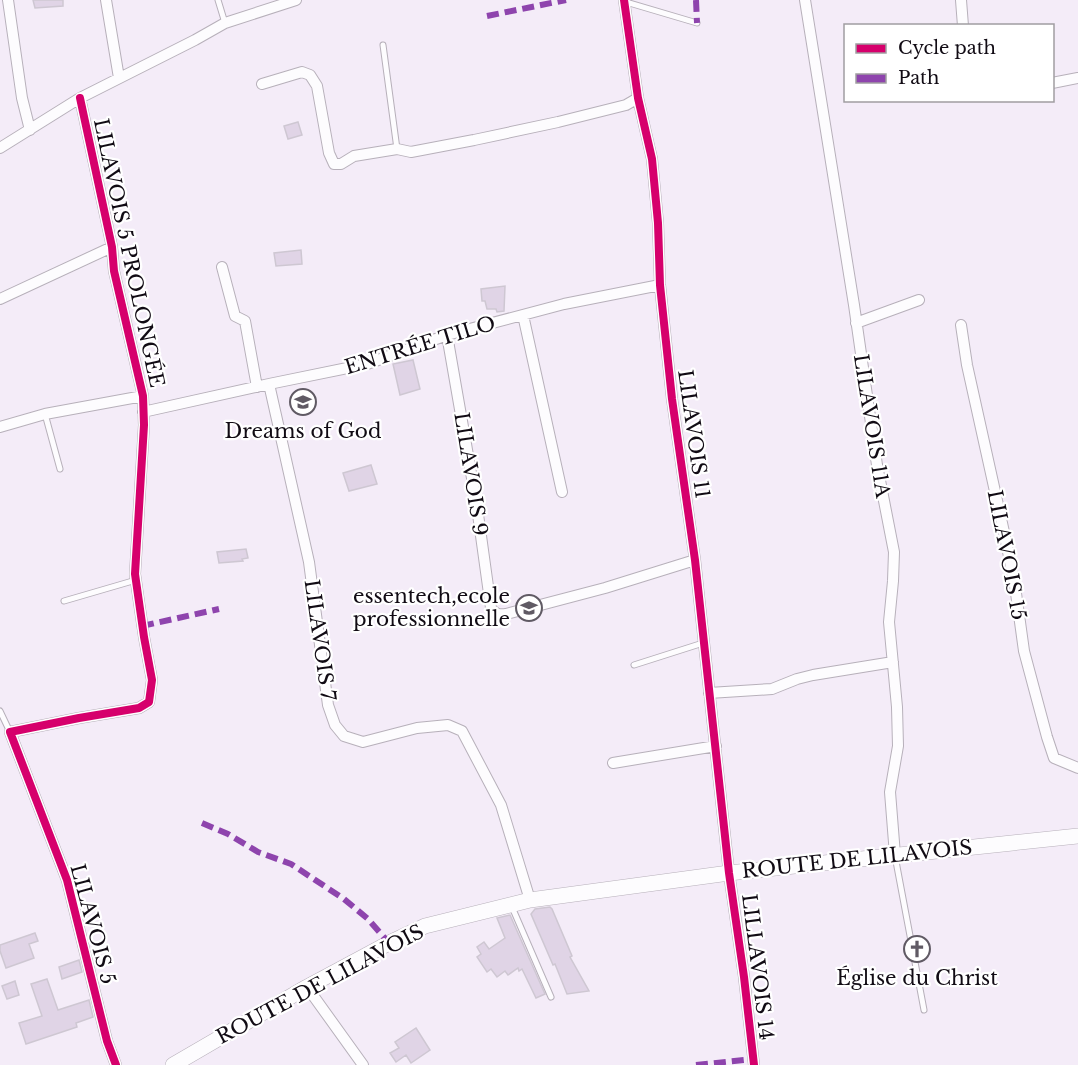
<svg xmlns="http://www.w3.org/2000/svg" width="1078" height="1065" font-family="'Libre Baskerville',serif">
<rect width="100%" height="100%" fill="#f4ecf8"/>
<path fill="#e0d4e6" stroke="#cec7d2" stroke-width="1.5" d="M33 0H63V6L35 8Z
M298 122 302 135 288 139 284 126Z
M301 250 302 264 276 266 274 253Z
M505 286 504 311 497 312 496 309H487L485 301H482L481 289Z
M413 360 420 389 400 395 393 364Z
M371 465 377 484 349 491 343 473Z
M246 549 248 558 242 559 243 561 219 563 217 552Z
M550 907 552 909 572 956 570 957 589 991 567 994 555 964 553 965 531 914 535 909Z
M510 915 545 994 536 998 522 969 519 971 518 968 508 975 505 971 497 977 491 969 487 972 477 957 481 954 477 947 484 942 489 949 505 938 497 918Z
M35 933 38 941 29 944 34 958 6 968 0 951V945Z
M79 960 82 972 62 979 59 967Z
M47 979 58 1010 89 1000 93 1017 76 1023 77 1027 26 1044 19 1023 42 1016 31 984Z
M15 981 19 995 7 999 2 986Z
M416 1028 430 1050 411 1063 406 1055 396 1062 390 1053 399 1048 395 1042Z"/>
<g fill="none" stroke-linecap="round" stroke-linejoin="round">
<defs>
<path id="lane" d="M218 0 225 23
M626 2 697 23
M383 45 397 149
M45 414 60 469
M64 601 136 580
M634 665 703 643
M0 711 10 732
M895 856 924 1010
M512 907 551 997"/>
<path id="street" d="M8 0 22 98 30 130
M106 0 119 78
M624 0 638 98 652 159 658 223 660 285 672 399 695 560 729 873 744 977 754 1065
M805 0 854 305 877 465 894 552 893 581 889 622 897 707 898 746 890 792 895 855
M961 0 963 26
M1052 83 1078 78
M262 84 302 72 310 75 317 86 329 153 334 164H341L354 156 397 149 411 152 474 140 558 122 626 105 638 98
M80 98 112 247 114 271 143 396 144 425 135 574 144 637 152 680 149 702 139 708 79 718 10 732 67 880 107 1041 116 1065
M0 148 80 98 195 40 225 23 296 0
M222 267 235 316 245 321 257 387
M0 299 112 247
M523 315 562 492
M856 323 919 300
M961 325 967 365 1004 532 1015 586 1024 651 1047 737 1054 758 1078 768
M447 335 477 507 491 608C495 614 499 615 506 614L605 588 695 560
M269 384 309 562 328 705 335 725 344 736 363 742 417 728 448 725 462 731 501 805 530 900
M143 412 269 384 367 364 447 335 564 304 660 285
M0 427 45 414 143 396
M709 693 772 689 797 679 813 675 893 662
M613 763 716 746
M307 987 363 1065"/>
<path id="secondary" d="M173 1065 307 987 389 943 425 926 530 900 729 873 1078 836"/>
</defs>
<use href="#lane" stroke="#b7b0ba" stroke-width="7"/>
<use href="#street" stroke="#b7b0ba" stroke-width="12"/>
<use href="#secondary" stroke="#b7b0ba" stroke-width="16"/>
<use href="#lane" stroke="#fdfcfe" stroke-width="5"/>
<use href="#street" stroke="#fdfcfe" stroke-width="10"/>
<use href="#secondary" stroke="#fdfcfe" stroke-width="15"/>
<path stroke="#8e44ad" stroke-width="6" stroke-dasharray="12 6" stroke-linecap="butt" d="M696 0 697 23
M487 16 566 0
M142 626 219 609
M202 823 228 834 258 852 291 864 344 899 368 919 389 943
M696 1065 753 1059"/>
<defs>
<path id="cycleway" d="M624 0 638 98 652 159 658 223 660 285 672 399 695 560 729 873 744 977 754 1065
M80 98 112 247 114 271 143 396 144 425 135 574 144 637 152 680 149 702 139 708 79 718 10 732 67 880 107 1041 116 1065"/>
</defs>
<use href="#cycleway" stroke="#fff" stroke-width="11"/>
<use href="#cycleway" stroke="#d6006c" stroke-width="8"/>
</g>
<defs>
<symbol id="school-ring" viewBox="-11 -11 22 22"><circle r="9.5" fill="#fff" stroke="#605a64" stroke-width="1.5"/><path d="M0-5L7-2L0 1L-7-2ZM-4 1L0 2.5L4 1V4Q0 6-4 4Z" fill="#605a64"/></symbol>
<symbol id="church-ring" viewBox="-11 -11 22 22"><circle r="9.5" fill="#fff" stroke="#605a64" stroke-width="1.5"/><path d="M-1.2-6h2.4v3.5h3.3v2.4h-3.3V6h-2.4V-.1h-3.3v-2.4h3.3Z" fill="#605a64"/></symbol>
</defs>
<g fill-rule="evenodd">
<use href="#school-ring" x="288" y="387" width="30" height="30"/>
<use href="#school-ring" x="514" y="593" width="30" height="30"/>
<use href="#church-ring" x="902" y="934" width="30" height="30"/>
</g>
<g text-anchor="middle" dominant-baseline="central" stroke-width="4.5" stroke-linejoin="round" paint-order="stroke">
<g font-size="20" fill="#110b14" stroke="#fff">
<text transform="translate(129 253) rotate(78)">LILAVOIS 5 PROLONGÉE</text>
<text transform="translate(420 345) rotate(-17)">ENTRÉE TILO</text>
<text transform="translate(872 426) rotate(81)">LILAVOIS 11A</text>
<text transform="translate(694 434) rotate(82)">LILAVOIS 11</text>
<text transform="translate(471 474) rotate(81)">LILAVOIS 9</text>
<text transform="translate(1007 555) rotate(79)">LILAVOIS 15</text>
<text transform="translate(320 640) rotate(82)">LILAVOIS 7</text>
<text transform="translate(857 859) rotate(-6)">ROUTE DE LILAVOIS</text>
<text transform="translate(93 924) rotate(75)">LILAVOIS 5</text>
<text transform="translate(758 967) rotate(83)">LILLAVOIS 14</text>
<text transform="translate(320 984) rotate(-28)">ROUTE DE LILAVOIS</text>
</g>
<g font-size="20" fill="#110b14" stroke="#fff">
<text x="303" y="431">Dreams of God</text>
<text x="510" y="596" text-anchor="end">essentech,ecole<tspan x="510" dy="23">professionnelle</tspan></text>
<text x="917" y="978">Église du Christ</text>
</g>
</g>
<rect x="844" y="24" width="210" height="78" fill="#ffffff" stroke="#a09da1" stroke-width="1.5"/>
<rect x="856" y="44" width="30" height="9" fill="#d6006c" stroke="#a09da1" stroke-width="1.5"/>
<text x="898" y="54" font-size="18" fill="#110b14">Cycle path</text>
<rect x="856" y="74" width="30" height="9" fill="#8e44ad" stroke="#a09da1" stroke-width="1.5"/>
<text x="898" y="84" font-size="18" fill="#110b14">Path</text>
</svg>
